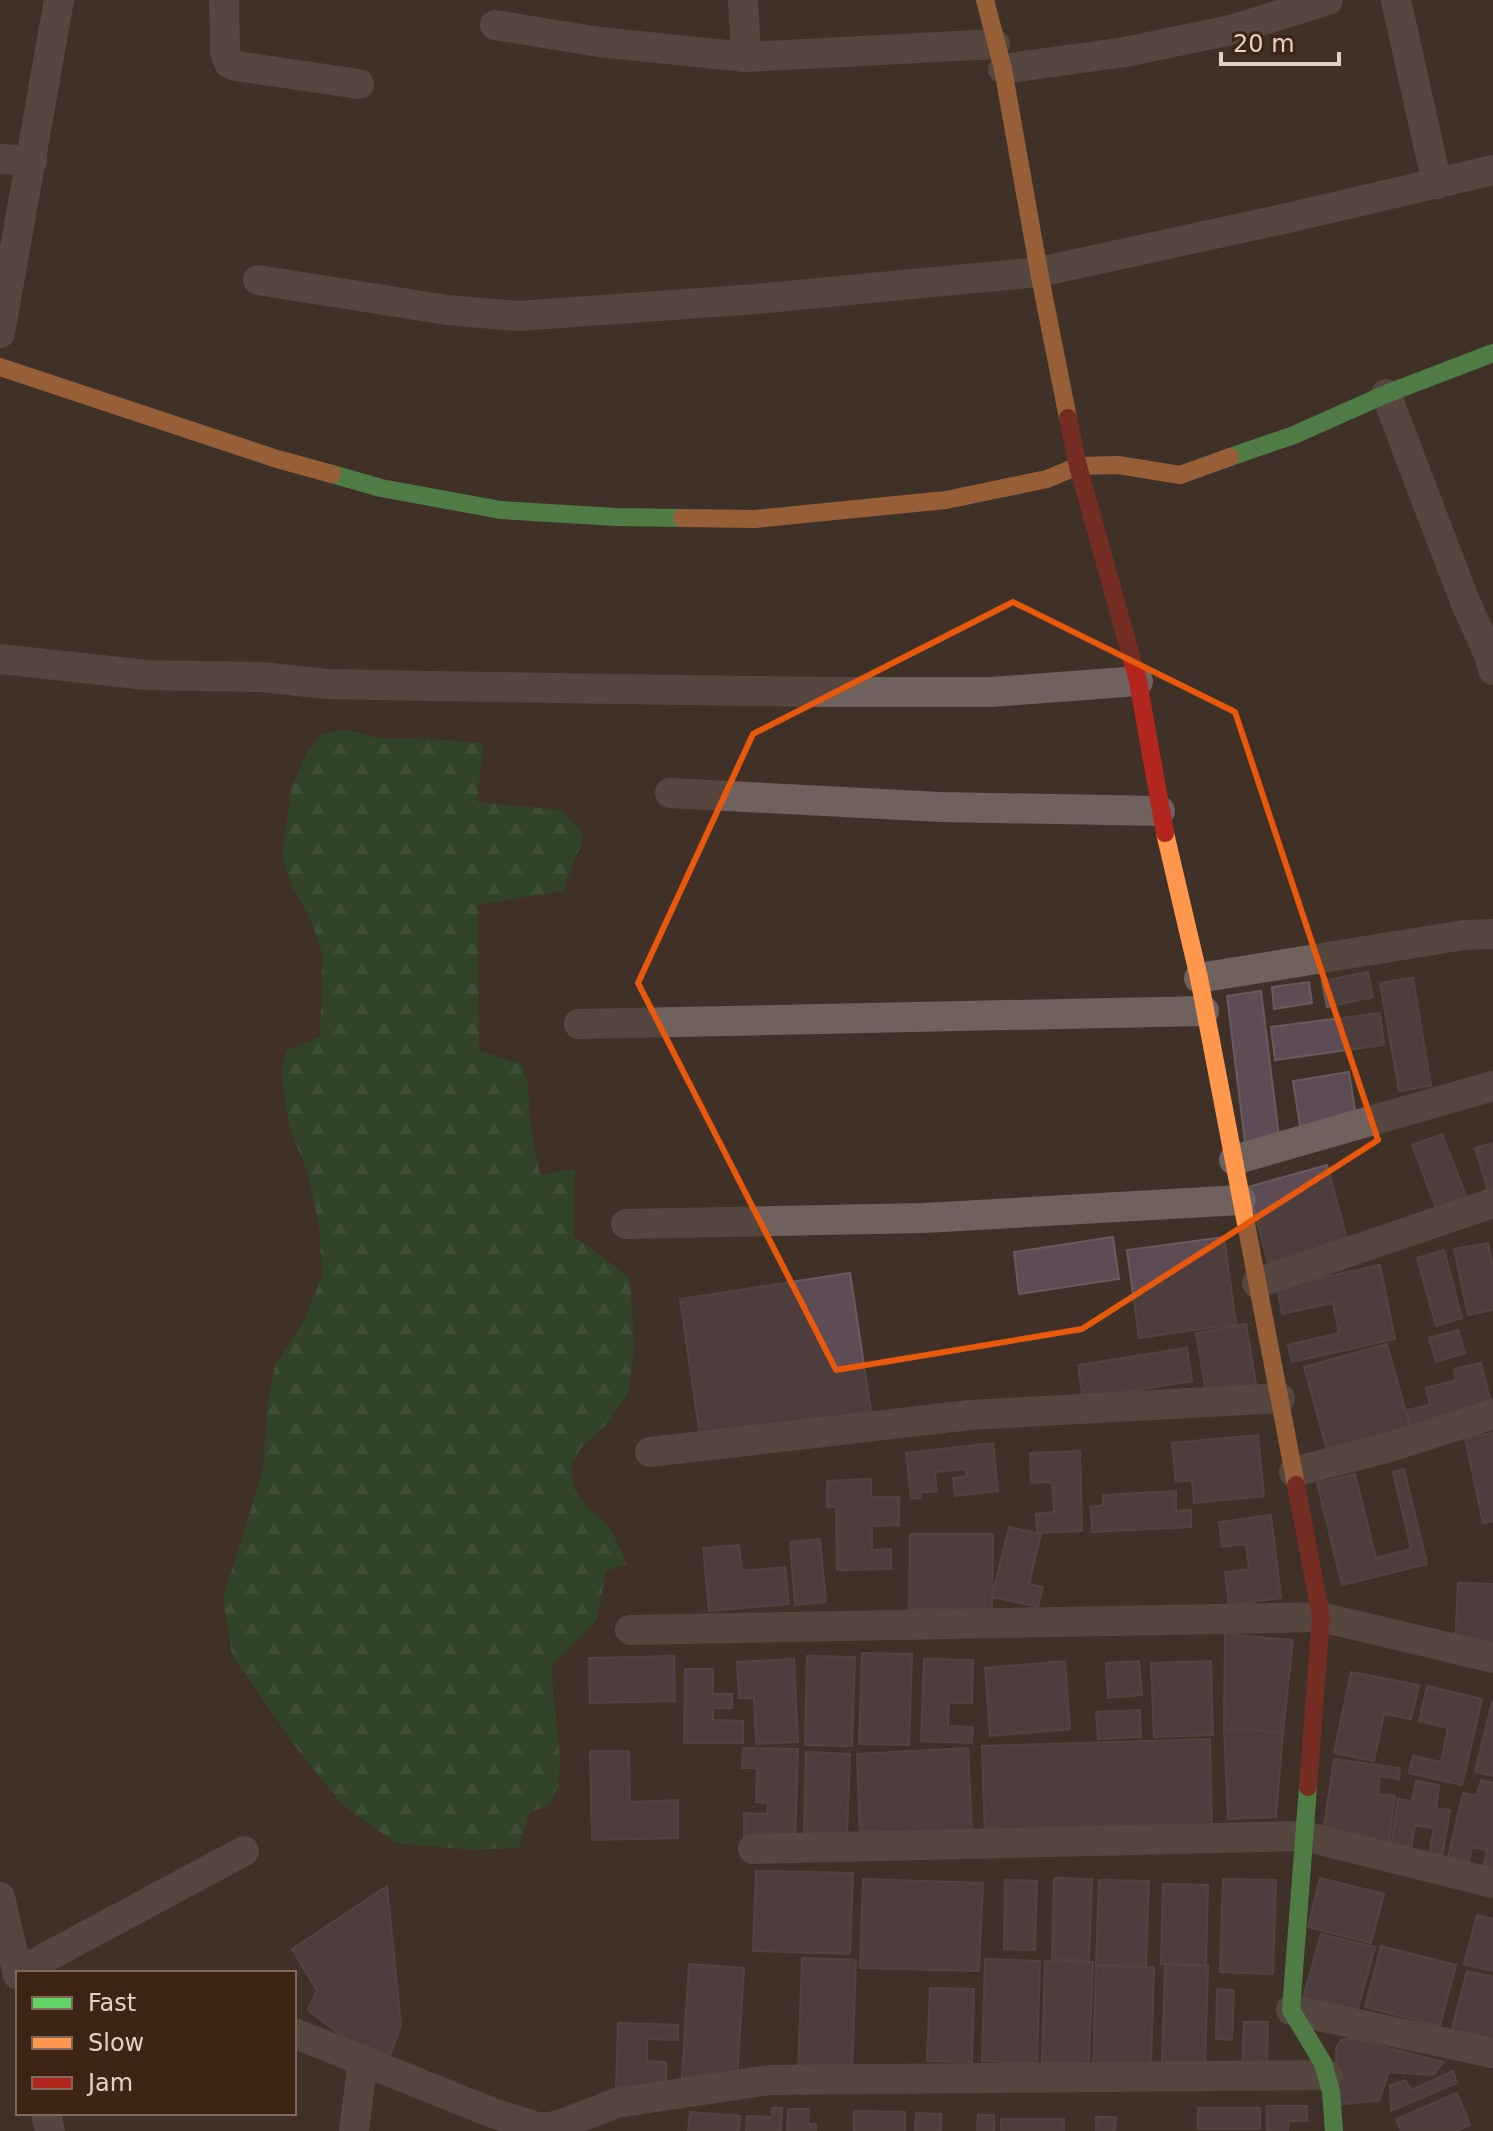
<svg xmlns="http://www.w3.org/2000/svg" width="1493" height="2131" font-family="'DejaVu Sans',sans-serif">
<defs>
<pattern id="forest-firs" width="22" height="20" patternUnits="userSpaceOnUse" patternTransform="scale(2)"><rect width="22" height="20" fill="#1f5b2b"/><path d="M5 1l3.5 6h-7zM16 11l3.5 6h-7z" fill="#3f7248"/></pattern>
</defs>
<rect width="100%" height="100%" fill="#3f3128"/>
<path fill="url(#forest-firs)" d="M341 729 377 738 428 739 483 743 477 802 562 810 584 836 563 891 478 905 479 1051 522 1064 528 1086 530 1123 540 1175 575 1169 574 1236 607 1260 630 1280 634 1344 629 1392 606 1425 583 1445 571 1465 574 1489 586 1506 610 1528 627 1564 606 1571 597 1620 552 1665 553 1693 560 1755 559 1785 550 1804 529 1813 519 1848 470 1850 395 1843 343 1805 298 1750 232 1655 223 1598 263 1470 267 1409 275 1366 305 1319 322 1275 319 1225 308 1174 289 1126 281 1072 287 1050 320 1037 323 954 309 916 292 887 282 855 292 786 307 752 321 735Z"/>
<path fill="#5d4c56" stroke="#665c5d" stroke-width="2" d="M1368 972 1373 997 1327 1007 1322 981Z
M1413 978 1431 1086 1399 1091 1380 983Z
M1309 982 1312 1003 1274 1009 1272 987Z
M1261 991 1279 1137 1245 1142 1227 996Z
M1380 1013 1384 1045 1275 1060 1271 1027Z
M1349 1072 1356 1117 1300 1126 1293 1081Z
M1442 1134 1468 1201 1438 1213 1412 1145Z
M1493 1143V1197L1490 1198 1475 1148Z
M1327 1165 1348 1242 1268 1264 1248 1187Z
M1113 1237 1119 1279 1019 1294 1014 1252Z
M1224 1237 1236 1324 1139 1338 1127 1250Z
M1488 1243 1493 1268V1310L1468 1315 1454 1249Z
M1444 1250 1462 1318 1436 1326 1417 1258Z
M1380 1265 1395 1339 1292 1362 1288 1345 1339 1333 1333 1303 1282 1314 1277 1287Z
M850 1273 872 1417 701 1443 680 1299Z
M1246 1324 1257 1390 1207 1399 1196 1333Z
M1458 1330 1465 1353 1436 1362 1429 1338Z
M1387 1344 1410 1427 1327 1450 1304 1367Z
M1187 1348 1192 1381 1083 1399 1078 1365Z
M1481 1363 1492 1407 1411 1426 1407 1410 1430 1405 1426 1388 1456 1380 1454 1369Z
M1493 1433V1521L1483 1523 1465 1438Z
M1258 1435 1264 1496 1194 1503 1192 1480 1176 1482 1172 1443Z
M993 1443 998 1491 955 1496 953 1478 967 1476 966 1469 935 1472 937 1491 920 1493 921 1498 911 1499 906 1453Z
M1080 1451 1082 1531 1037 1533 1036 1514 1054 1512 1052 1482 1031 1483 1030 1453Z
M1404 1469 1427 1564 1342 1585 1317 1483 1355 1474 1376 1558 1411 1549 1393 1472Z
M871 1479V1497H899V1525L872 1526V1550L891 1549V1569L837 1570 836 1507H827V1481Z
M1176 1491V1511L1191 1510V1527L1092 1532 1091 1507 1103 1505V1495Z
M1271 1515 1281 1598 1229 1605 1225 1572 1249 1569 1246 1544 1222 1547 1219 1522Z
M1009 1527 1041 1534 1029 1584 1043 1587 1038 1607 992 1597Z
M910 1534H993L992 1610 909 1609Z
M820 1539 826 1602 795 1605 790 1542Z
M739 1545 742 1571 785 1567 789 1604 709 1611 703 1548Z
M1458 1583 1493 1584V1645L1455 1643Z
M1225 1634 1293 1640 1283 1732 1224 1728Z
M862 1653 912 1654 909 1745 859 1744Z
M674 1656 675 1701 590 1703 589 1658Z
M807 1656 855 1657 852 1746 805 1745Z
M794 1659 798 1742 756 1744 754 1698H739L737 1662Z
M924 1659 973 1660 972 1703H949L948 1726 973 1727 972 1743 921 1741Z
M1065 1661 1070 1729 990 1736 985 1668Z
M1139 1661 1142 1695 1108 1698 1106 1663Z
M1211 1661 1213 1735 1154 1737 1151 1663Z
M685 1669H713V1694H732V1708H713V1720L743 1721V1743H684Z
M1351 1672 1419 1685 1411 1719 1384 1714 1374 1761 1334 1753Z
M1427 1686 1482 1699 1462 1785 1409 1773 1413 1756 1441 1762 1448 1728 1419 1721Z
M1492 1702H1493V1776L1475 1772Z
M1140 1710 1141 1737 1098 1739 1096 1712Z
M1224 1728 1283 1732 1276 1817 1228 1819Z
M1210 1739 1212 1831 985 1839 982 1746Z
M743 1748 798 1749 795 1842 744 1840V1813L767 1814 768 1803 756 1802 757 1768H742Z
M968 1748 972 1833 860 1839 857 1754Z
M590 1751H629L630 1802 678 1800V1838L592 1840Z
M806 1752 850 1754 847 1835 804 1834Z
M1334 1759 1400 1768 1399 1779 1380 1776 1378 1794 1395 1796 1389 1842 1323 1833Z
M1481 1780 1493 1783V1869L1483 1867 1487 1850 1472 1847 1467 1871 1446 1866 1463 1793 1477 1796Z
M1416 1781 1439 1785 1436 1808 1450 1810 1441 1862 1428 1859 1434 1828 1415 1825 1410 1856 1390 1852 1398 1799 1412 1801Z
M756 1871 853 1873 850 1954 753 1951Z
M1054 1878 1092 1879 1089 1960 1052 1959Z
M1320 1878 1384 1894 1371 1943 1308 1927Z
M863 1879 983 1883 979 1971 860 1968Z
M1223 1879 1276 1880 1273 1974 1220 1972Z
M1005 1880 1037 1881 1035 1950 1004 1949Z
M1099 1880 1149 1881 1146 1966 1096 1965Z
M1163 1884 1208 1885 1206 1965 1161 1964Z
M387 1886 401 2025 387 2064 351 2043 308 2010 317 1991 292 1949Z
M1477 1915 1493 1919V1971L1464 1964Z
M1321 1934 1375 1947 1357 2012 1303 1998Z
M1381 1946 1456 1965 1440 2026 1365 2007Z
M802 1958 856 1960 852 2074 798 2073Z
M985 1959 1040 1961 1037 2063 982 2061Z
M1045 1961 1093 1962 1089 2063 1042 2062Z
M689 1964 744 1968 737 2081 682 2078Z
M1165 1965 1208 1966 1205 2065 1162 2064Z
M1096 1966 1154 1967 1151 2066 1093 2065Z
M1467 1971 1493 1977V2043L1451 2032Z
M930 1988 974 1989 972 2062 927 2061Z
M1217 1989 1234 1990 1232 2040 1216 2039Z
M1244 2022H1268L1267 2069H1242Z
M618 2023 678 2025V2040L647 2039V2061L666 2062V2089L616 2088Z
M1342 2039H1353L1444 2062 1433 2075 1389 2072 1379 2100 1337 2105 1336 2048Z
M1453 2071 1457 2083 1391 2111 1390 2086 1405 2080 1412 2090Z
M1457 2093 1470 2125 1456 2131H1401L1396 2119Z
M1267 2106H1307V2121H1289L1288 2131H1267Z
M772 2108H782L781 2131H746L747 2116 772 2117Z
M1198 2108H1260V2129H1198Z
M788 2109H809L808 2124H816V2131H787Z
M854 2111 905 2112V2131H854Z
M690 2112 740 2116 739 2131H688Z
M916 2113 941 2114V2131H915Z
M978 2115H994V2131H977Z
M1096 2117H1116L1115 2131H1096Z
M1001 2119H1064V2131H1001Z"/>
<g fill="none" stroke-linecap="round" stroke-linejoin="round">
<path stroke="#6f615e" stroke-width="30" d="M224 0 225 52 229 63 236 66 359 84
M743 0 746 57 995 44
M1396 0 1437 184
M495 25 599 42 746 57
M1003 69 1125 52 1231 30 1328 0
M0 159 32 161
M258 280 447 310 518 316 756 299 1039 272 1283 219 1493 170
M0 333 59 0
M1386 394 1464 599 1490 657 1493 670
M0 659 146 675 261 677 327 684 430 686 820 692H992L1138 681
M670 793 941 807 1160 811
M1199 978 1464 935 1493 934
M579 1024 1204 1011
M1234 1160 1493 1086
M626 1224 924 1218 1241 1200
M1257 1283 1493 1203
M650 1452 970 1415 1280 1398
M1294 1472 1390 1447 1493 1414
M630 1630 1321 1617 1493 1658
M753 1849 1304 1836 1493 1883
M0 1897 18 1975
M17 1973 244 1851
M1291 2010 1493 2053
M294 2033 493 2113 537 2127H551L565 2123 616 2103 769 2080 1327 2075
M46 2113 50 2131
M354 2131 363 2060"/>
<path stroke="#63d668" stroke-width="18" d="M1230 457 1294 435 1386 394 1493 353
M332 474 381 488 501 510 616 517 682 518
M1308 1787 1291 2010 1323 2063 1331 2092 1334 2131"/>
<path stroke="#ff974d" stroke-width="18" d="M985 0 1003 69 1039 272 1068 418
M0 367 277 459 332 474
M682 518 755 519 946 500 1047 479 1078 466 1118 465 1180 475 1230 457
M1165 833 1199 978 1296 1485"/>
<path stroke="#b3261e" stroke-width="18" d="M1068 418 1078 466 1138 681 1165 833
M1296 1485 1321 1617 1308 1787"/>
</g>
<path d="M0 0H1493V2131H0ZM1013 602 1235 712 1378 1140 1082 1329 836 1370 638 983 753 734Z" fill="#3f3128" fill-opacity=".55" fill-rule="evenodd"/>
<path fill="none" stroke="#e8590c" stroke-width="6" stroke-linejoin="round" d="M1013 602 1235 712 1378 1140 1082 1329 836 1370 638 983 753 734Z"/>
<rect x="16" y="1971" width="280" height="144" fill="#3e2414" stroke="#80695c" stroke-width="2"/>
<rect x="32" y="1997" width="40" height="12" fill="#63d668" stroke="#80695c" stroke-width="2"/>
<text x="88" y="2011" font-size="24" fill="#e2d1c7">Fast</text>
<rect x="32" y="2037" width="40" height="12" fill="#ff974d" stroke="#80695c" stroke-width="2"/>
<text x="88" y="2051" font-size="24" fill="#e2d1c7">Slow</text>
<rect x="32" y="2077" width="40" height="12" fill="#b3261e" stroke="#80695c" stroke-width="2"/>
<text x="88" y="2091" font-size="24" fill="#e2d1c7">Jam</text>
<path d="M1221 52v12h118v-12" fill="none" stroke="#e2d1c7" stroke-width="4"/>
<text x="1233" y="52" font-size="24" fill="#e2d1c7" stroke="#3e2414" stroke-width="6" paint-order="stroke">20 m</text>
</svg>
